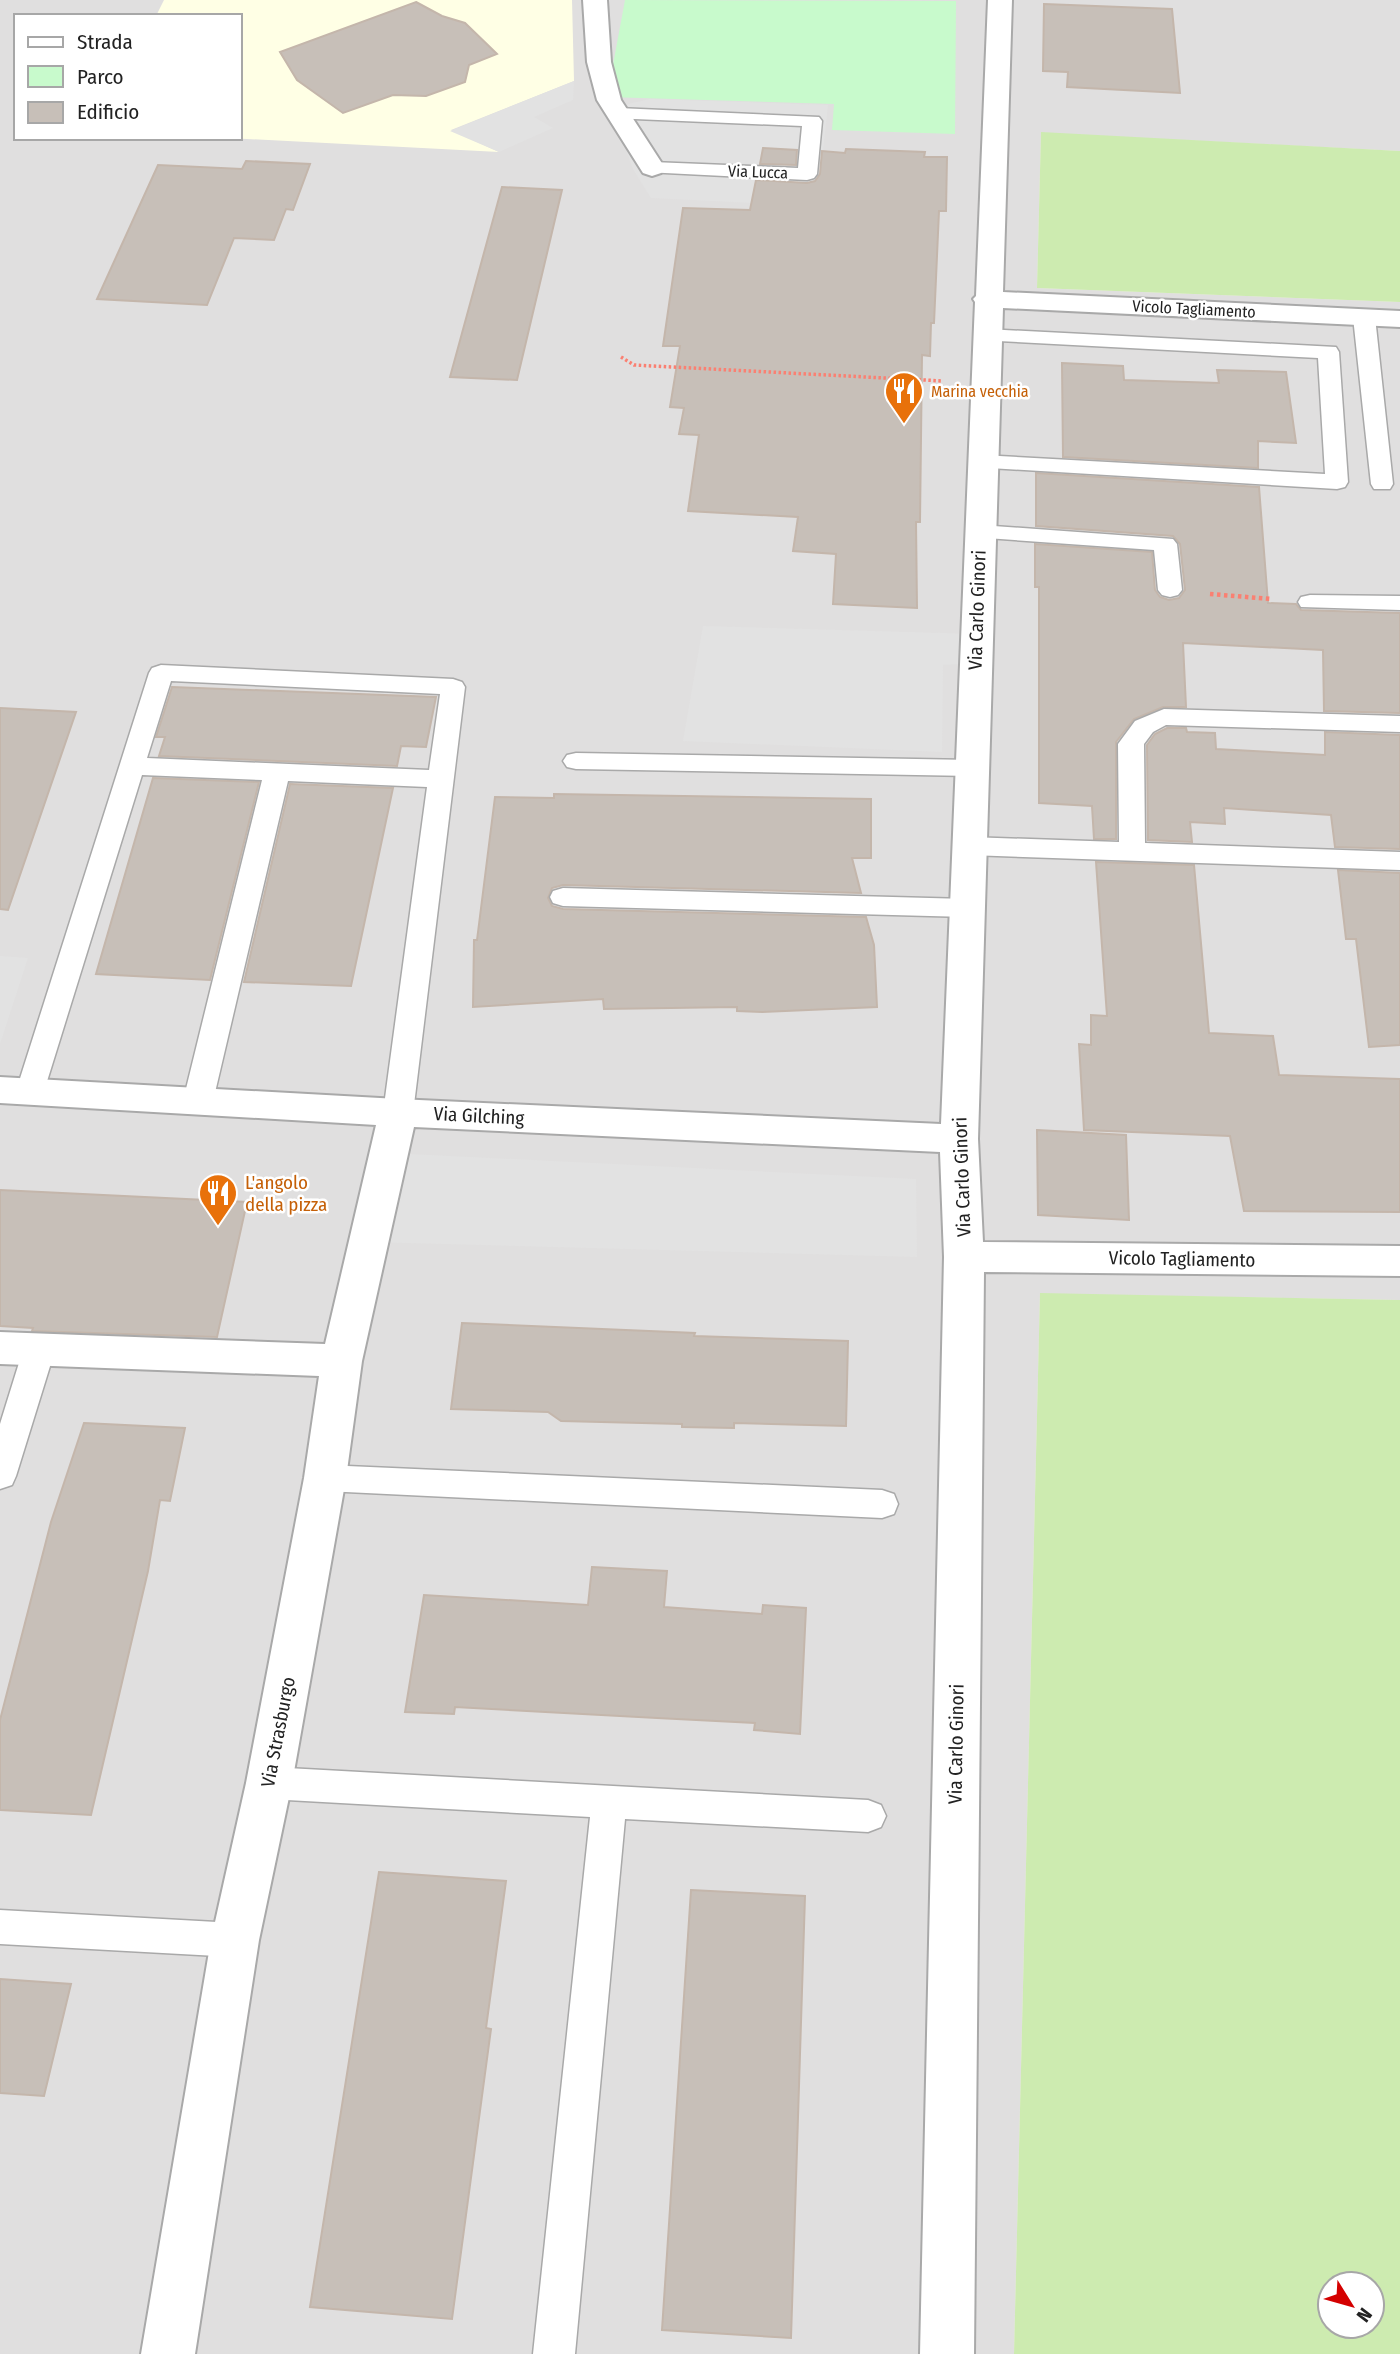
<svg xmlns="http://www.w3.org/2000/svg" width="1400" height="2354" font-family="'Fira Sans Condensed',sans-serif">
<rect width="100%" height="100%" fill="#f2efe9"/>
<path fill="#e0dfdf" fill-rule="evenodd" d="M0 0H1400V151L1041 133 1037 288 1400 302V1300L1040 1294 1014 2354H0ZM16 16H240V138H16Z"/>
<path fill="#ffffe5" d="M164 0H572L574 81 451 130 499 152 228 138H240V16H156Z"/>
<path fill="#cdebb0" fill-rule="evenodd" d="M1041 132 1400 151V302L1037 288Z
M1040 1293 1400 1300V2354H1014ZM1330 2284H1372V2326H1330Z"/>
<path fill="#c8facc" d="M625 0 956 1 955 134 832 130 834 104 607 97Z"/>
<path fill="#e2e2e2" d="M574 81 573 100 534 117 553 128 499 152 450 131Z
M650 99 828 105 817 206 651 198 633 169 611 108Z
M703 626 976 634 975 663 943 665 942 752 683 741Z
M0 956 28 958 0 1044Z
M389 1153 916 1179 917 1257 369 1242Z"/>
<path fill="#c7bfb8" stroke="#c4b6ab" stroke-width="2" d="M416 2 442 16 465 23 497 54 469 65 465 82 426 96 393 95 343 113 297 80 280 52Z
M1044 4 1172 9 1180 93 1067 87 1068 72 1043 71Z
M763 148 797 150 796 165 760 164Z
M846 149 925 152 924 157H947L946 211H939L934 323H931L930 356 922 355 920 522H916L917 608 833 604 836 554 793 551 798 517 688 511 699 435 679 434 684 408 670 407 680 346H663L683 208 750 210 756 180 807 183 815 181 820 174 822 151 845 153Z
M246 161 310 164 293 210 286 209 274 240 234 238 207 305 97 299 158 165 242 169Z
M502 187 562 190 517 380 450 377Z
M1062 363 1123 366 1124 380 1219 383 1217 370 1286 372 1296 443 1258 441V468L1063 457Z
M1036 473 1259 487 1268 603 1296 604 1301 610 1400 613V713L1324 711 1323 650 1183 643 1186 707H1163L1134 719 1116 742V839H1094L1092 806 1039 803V587H1035V544L1152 552 1155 590 1160 597 1169 600 1179 598 1185 590 1180 544 1173 536 1036 526Z
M172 687 436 697 426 747 401 746 397 766 159 756 165 737H156Z
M0 708 76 712 8 910 0 909Z
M1167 728H1186L1187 732 1215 733 1216 749 1325 755V732L1400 735V849L1335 847 1331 815 1224 808 1225 824 1190 822 1192 842 1148 840 1147 745 1155 734Z
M153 778 259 782 210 980 96 974Z
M290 784 393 788 351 986 244 982Z
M554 794 871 799V858H852L861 893 563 885 552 888 548 898 552 906 563 909 866 917 874 945 877 1007 762 1012 737 1011V1007L604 1009 603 999 473 1007 474 940H477L495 797 554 798Z
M1096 862 1194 865 1209 1033 1273 1036 1279 1075 1400 1079V1212L1244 1211 1230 1136 1084 1130 1079 1044 1091 1045V1015L1107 1016Z
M1338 870 1400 873V1045L1369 1047 1356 939H1346Z
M1037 1130 1126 1135 1129 1220 1038 1215Z
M0 1190 247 1202 217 1337 32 1331 33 1328 0 1326Z
M462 1323 695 1333 694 1336 848 1341 846 1426 734 1423V1428L682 1427V1424L561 1421 548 1412 451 1409Z
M84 1423 185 1428 170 1501 160 1500 148 1571 91 1815 0 1810V1720L51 1522Z
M592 1567 667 1571 664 1607 762 1614 763 1605 806 1608 800 1734 754 1730 755 1723 657 1718 455 1707 454 1714 405 1712 424 1595 588 1605Z
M379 1872 506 1881 486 2028 491 2029 452 2319 310 2307Z
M691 1890 805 1896 791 2338 662 2330Z
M0 1979 71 1984 44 2096 0 2093Z"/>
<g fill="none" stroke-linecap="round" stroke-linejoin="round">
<defs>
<path id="lane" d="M618 108 819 117 822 121 817 174 814 178 807 180 645 172 642 168 645 164 652 162 798 168 802 126 611 118 608 114Z
M1364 311 1372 312 1375 317 1393 484 1390 489H1374L1371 484 1353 317 1356 312Z
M986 329 1336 347 1339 352 1348 482 1345 487 1337 489 973 467 970 462 973 457 981 455 1325 474 1318 358 978 340 975 335 978 330Z
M980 525 1173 539 1177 544 1182 590 1178 595 1170 597 1162 595 1158 590 1154 550 972 537 968 532 972 527Z
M1310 595 1400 596V610L1301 607 1298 602 1301 597Z
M161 665 453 679 462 682 465 687 413 1113 408 1120 398 1124 388 1120 383 1113 427 787 288 781 213 1101 208 1108 198 1112 188 1108 183 1101 262 780 142 775 44 1091 40 1098 30 1101 20 1098 16 1091 149 673 152 668ZM171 681 440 694 429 770 147 758Z
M1164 709 1400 716V732L1166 725 1153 732 1144 744 1145 843 1400 852V870L969 855 960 852 956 846 960 840 969 837 1119 842 1118 744 1135 721Z
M576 753 972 760 981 762 985 768 981 774 972 776 576 769 567 767 563 761 567 755Z
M563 888 967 899 977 902 981 908 977 914 967 917 563 906 553 903 550 897 553 891Z
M39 1338 50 1341 55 1350 16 1476 12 1485 0 1489V1424L23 1350 28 1341Z
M325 1465 882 1490 894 1494 898 1504 894 1514 882 1518 325 1491 313 1487 309 1478 313 1469Z
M269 1767 868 1800 881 1805 886 1816 881 1827 868 1832 625 1819 575 2354H533L590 1817 269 1799 256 1794 251 1783 256 1772Z
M0 1910 235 1923 248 1928 254 1940 248 1952 235 1957 0 1944Z"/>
<path id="street" d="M583 0H607L611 62 621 100 665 168 661 173 652 176 643 173 597 100 587 62Z
M988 0H1012L1003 292 1400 311V327L1003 308 978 1139 983 1242 1400 1246V1276L984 1272 974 2354H920L944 1257 940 1152 414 1127 362 1361 346 1478 292 1783 259 1940 195 2354H141L211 1940 246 1783 304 1478 319 1376 0 1364V1332L325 1344 376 1125 0 1103V1077L398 1099 941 1124 975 302 973 299 976 296Z"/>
</defs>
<use href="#lane" stroke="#a9a9a9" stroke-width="3"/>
<use href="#street" stroke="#a9a9a9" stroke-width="4"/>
<path stroke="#fa8072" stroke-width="3.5" stroke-dasharray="2.5 2.5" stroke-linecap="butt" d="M621 357 634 365 943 381"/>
<path stroke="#fa8072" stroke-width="4.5" stroke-dasharray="3.5 3.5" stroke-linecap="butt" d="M1210 594 1271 599"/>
<use href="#lane" fill="#fff" fill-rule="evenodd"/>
<use href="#street" fill="#fff" fill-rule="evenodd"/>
</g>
<defs>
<symbol id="restaurant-pin" viewBox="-11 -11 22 30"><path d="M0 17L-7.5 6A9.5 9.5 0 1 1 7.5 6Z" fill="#e8710a" stroke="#fff"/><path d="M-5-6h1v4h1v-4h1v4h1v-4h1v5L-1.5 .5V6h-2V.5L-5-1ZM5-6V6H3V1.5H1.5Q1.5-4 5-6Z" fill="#fff"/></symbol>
</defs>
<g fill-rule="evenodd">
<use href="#restaurant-pin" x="882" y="369" width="44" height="60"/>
<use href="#restaurant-pin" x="196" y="1171" width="44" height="60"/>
</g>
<g text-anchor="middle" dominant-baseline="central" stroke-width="5" stroke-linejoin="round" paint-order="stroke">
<g font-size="16" fill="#222" stroke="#fff">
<text transform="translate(758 172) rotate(2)">Via Lucca</text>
<text transform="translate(1194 309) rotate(3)">Vicolo Tagliamento</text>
</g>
<g font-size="16" fill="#c56008" stroke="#fff" text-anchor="start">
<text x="931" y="391">Marina vecchia</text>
</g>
<g font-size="19" fill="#222" stroke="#fff">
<text transform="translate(977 610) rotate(-88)">Via Carlo Ginori</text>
<text transform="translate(479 1116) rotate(3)">Via Gilching</text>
<text transform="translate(962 1177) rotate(-92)">Via Carlo Ginori</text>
<text transform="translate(1182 1259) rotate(1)">Vicolo Tagliamento</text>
<text transform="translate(278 1732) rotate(-79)">Via Strasburgo</text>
<text transform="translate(956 1744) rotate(-89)">Via Carlo Ginori</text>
</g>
<g font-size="19" fill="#c56008" stroke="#fff" text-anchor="start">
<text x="245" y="1182">L'angolo<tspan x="245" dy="22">della pizza</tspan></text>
</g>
</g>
<rect x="14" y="14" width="228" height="126" fill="#ffffff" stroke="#a7a7a7" stroke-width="2"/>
<rect x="28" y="37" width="35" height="10" fill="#ffffff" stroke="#a7a7a7" stroke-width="2"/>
<text x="77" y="49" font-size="21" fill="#222222">Strada</text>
<rect x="28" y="66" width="35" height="21" fill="#c8facc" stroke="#a7a7a7" stroke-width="2"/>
<text x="77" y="84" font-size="21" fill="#222222">Parco</text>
<rect x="28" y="102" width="35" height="21" fill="#c7bfb8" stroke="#a7a7a7" stroke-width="2"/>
<text x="77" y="119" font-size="21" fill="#222222">Edificio</text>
<g transform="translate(1351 2305) rotate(127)"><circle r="33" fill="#ffffff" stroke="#a7a7a7" stroke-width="2"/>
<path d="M0-5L12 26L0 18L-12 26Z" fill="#d40000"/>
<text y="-10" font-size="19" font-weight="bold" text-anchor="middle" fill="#222222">N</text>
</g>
</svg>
